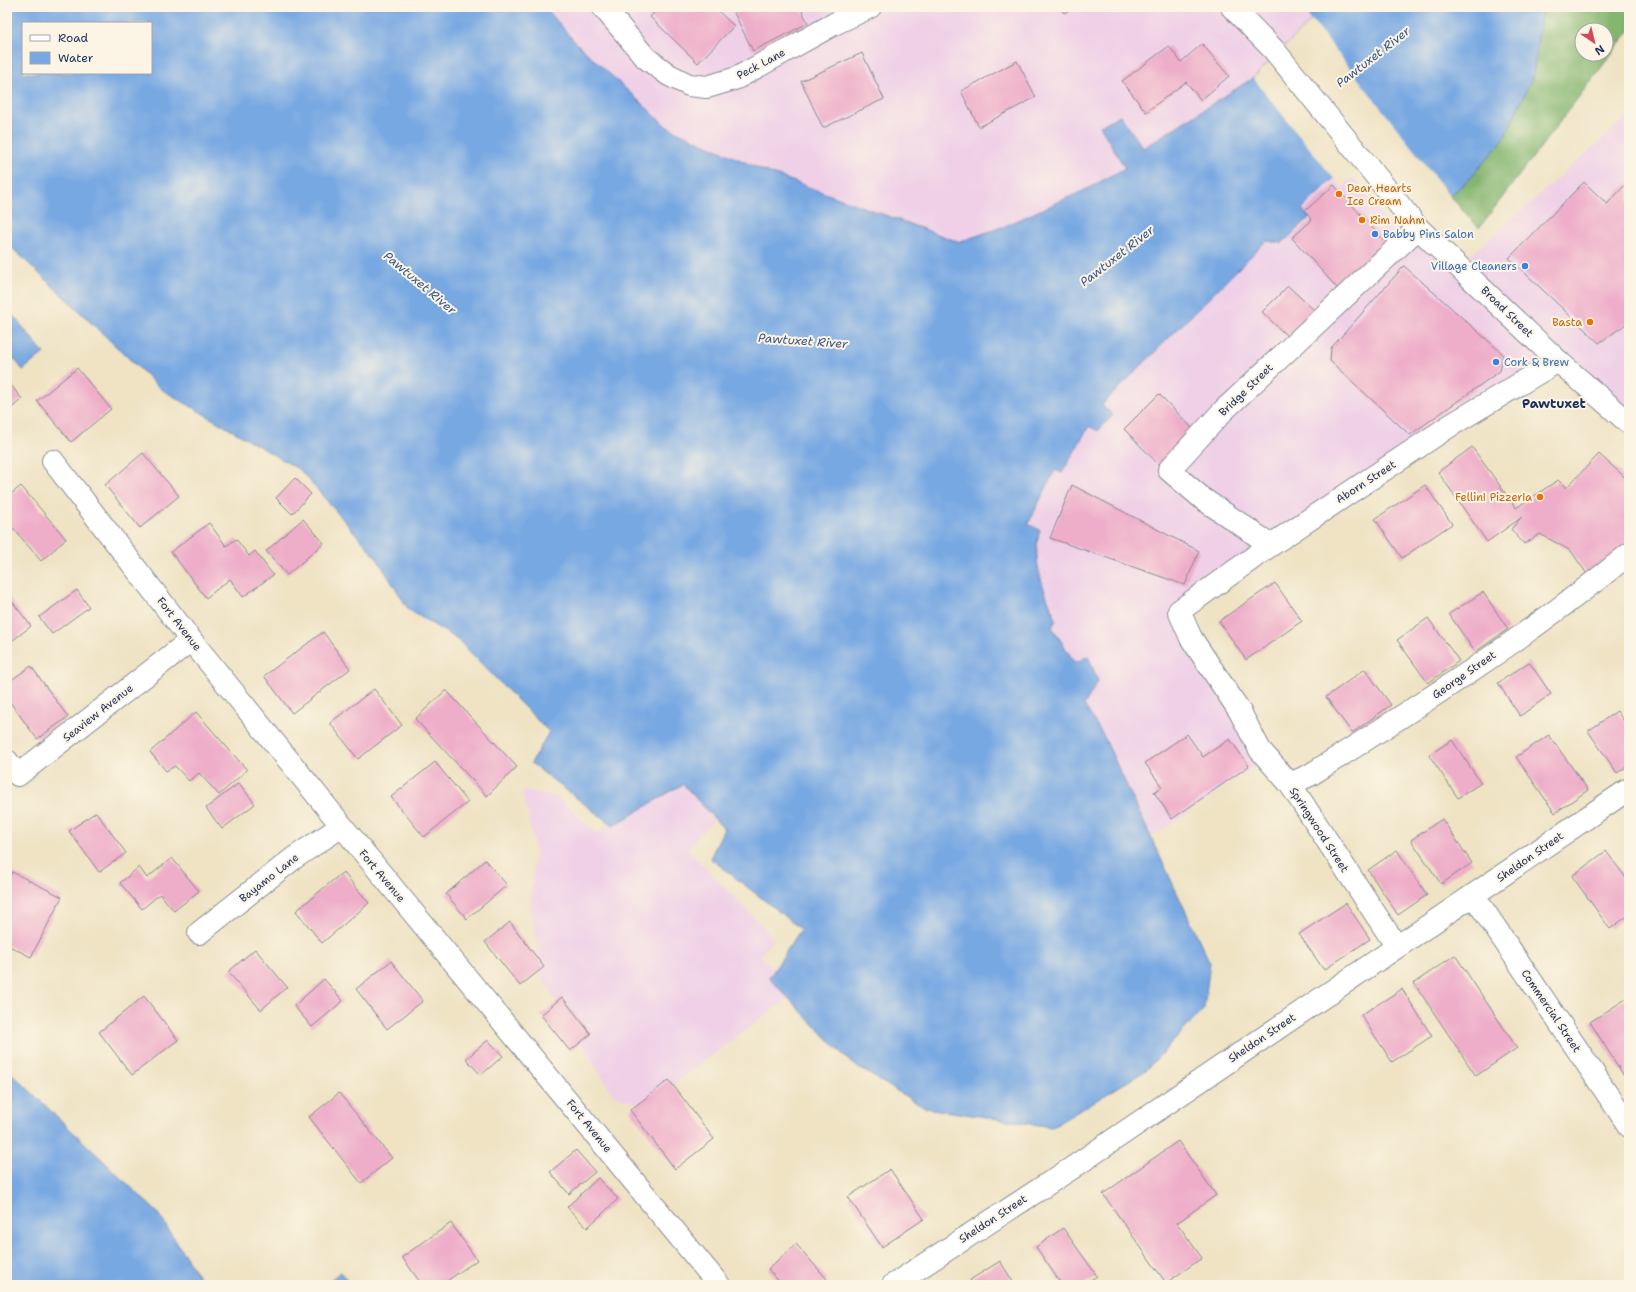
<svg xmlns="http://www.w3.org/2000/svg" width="1636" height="1292" font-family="'Shantell Sans',sans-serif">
<rect width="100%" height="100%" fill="#fcf5e5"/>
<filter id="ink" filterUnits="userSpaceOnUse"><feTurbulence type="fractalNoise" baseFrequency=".025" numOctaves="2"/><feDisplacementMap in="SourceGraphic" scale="8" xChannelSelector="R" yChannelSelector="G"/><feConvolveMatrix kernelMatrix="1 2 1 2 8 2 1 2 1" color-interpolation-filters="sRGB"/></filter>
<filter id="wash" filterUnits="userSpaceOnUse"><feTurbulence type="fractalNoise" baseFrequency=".012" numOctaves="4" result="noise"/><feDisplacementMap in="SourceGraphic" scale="16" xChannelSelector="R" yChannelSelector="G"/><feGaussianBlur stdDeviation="0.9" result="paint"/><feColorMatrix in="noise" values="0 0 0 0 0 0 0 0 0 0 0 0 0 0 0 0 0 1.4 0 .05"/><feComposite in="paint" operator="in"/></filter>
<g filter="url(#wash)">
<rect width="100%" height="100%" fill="#efe3c4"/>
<path fill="#efd0e7" d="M545 7H1307L1312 20 1253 78 1143 149 1120 115 1100 126 1125 168 1087 189 1005 226 959 242 767 172 667 127 575 42Z
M1629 115V426L1550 368 1183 617 1266 758 1152 837 1103 735 1084 705 1098 681 1088 657 1075 663 1052 627 1056 620 1038 574 1036 544 1040 530 1028 525 1055 470 1062 473 1089 426 1112 415 1102 405 1266 240 1282 243 1309 218 1302 209 1334 178 1342 188 1353 177 1392 227 1460 265Z
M679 775 715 818 687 849 775 939 760 954 794 994 644 1106 613 1095 542 978 530 909 535 849 522 790 556 796 597 833Z"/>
<path fill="#85b66f" stroke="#507266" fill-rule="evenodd" d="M1542 7H1629V31L1479 228 1450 196 1470 178 1503 140 1533 75ZM1582 30H1606V54H1582Z"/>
<path fill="#78a8e2" stroke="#4a6ca0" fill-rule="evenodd" d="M7 7H545L575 42 667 127 767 172 959 242 1005 226 1087 189 1125 168 1100 126 1120 115 1143 148 1253 78 1311 21 1307 7H1542L1533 75 1503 140 1470 178 1450 196 1411 147 1334 178 1302 209 1309 218 1282 243 1266 241 1102 405 1113 415 1098 431 1089 426 1062 473 1055 470 1028 524 1040 530C1030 562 1045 591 1056 620L1052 627 1075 663 1088 656 1098 681 1084 705 1103 735 1210 963 1204 1009 1145 1071 1052 1127 925 1108 851 1063 769 978 801 929 710 858 724 829 683 784 613 826 531 763 549 732 457 639 409 610 376 557 300 470 161 389 7 243ZM23 23H151V73H23Z
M11 313 44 353 23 370 7 350V316Z
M7 1069 157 1212 204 1285H7Z
M341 1272 351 1285H323Z"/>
<path fill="#efe3c4" d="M1312 20 1450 196 1449 197 1411 149 1335 180 1253 78Z"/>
<g id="blocks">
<path fill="#eeadc9" d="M659 7H714L734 26 698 63 650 17Z
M731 7H800L808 23 753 51Z
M1060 7H1075L1064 13Z
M1202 44 1229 76 1201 100 1186 82 1146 112 1122 81 1169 46 1181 62Z
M862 53 884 99 823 128 801 81Z
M1017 61 1036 97 979 127 961 91Z
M1629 181V322L1599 343 1509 258 1584 182 1607 204Z
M1334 185 1386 243 1338 289 1292 238 1312 220 1305 211Z
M1404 266 1503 354 1500 371 1410 435 1330 361 1331 348Z
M1288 286 1315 311 1289 338 1262 312Z
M77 368 111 409 71 442 37 401Z
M7 380 22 399 7 412Z
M1159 394 1196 432 1161 467 1124 429Z
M1472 447 1516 508 1558 480 1566 488 1599 454 1629 481V540L1611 562 1589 577 1571 551 1540 534 1524 544 1511 529 1522 517 1487 542 1438 472Z
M143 453 179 496 140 528 105 485Z
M295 478 311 494 292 514 276 498Z
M1072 485 1199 551 1185 585 1050 538Z
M1425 485 1452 524 1402 558 1375 519Z
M21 486 66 539 41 561 7 521V497Z
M303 519 324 543 287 575 266 551Z
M209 523 226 546 236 539 249 556 255 551 273 575 243 597 230 579 206 598 171 552Z
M1275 583 1302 621 1246 660 1219 621Z
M77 590 89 607 52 634 39 617Z
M1483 592 1508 629 1475 652 1449 614Z
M7 595 31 626 12 641 7 635Z
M1428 618 1459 661 1428 683 1397 640Z
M323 632 350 669 292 713 264 676Z
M1529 662 1551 694 1520 716 1498 683Z
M31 666 68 717 37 739 7 698V683Z
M1365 669 1391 705 1352 733 1326 697Z
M374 689 402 725 358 759 330 723Z
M446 690 517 767 487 796 415 719Z
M1617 711 1629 729V765L1617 773 1588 731Z
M196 712 247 770 219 795 199 773 189 781 175 766 166 771 150 752Z
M1187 734 1203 757 1230 739 1249 766 1172 819 1154 792 1162 787 1145 763Z
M1549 735 1588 790 1555 813 1516 757Z
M1452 740 1481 783 1458 798 1429 755Z
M435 762 468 802 424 837 391 797Z
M239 783 255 804 222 829 206 808Z
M96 812 126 853 99 872 69 831Z
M1442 819 1472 863 1441 884 1411 840Z
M1397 850 1427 895 1398 915 1368 870Z
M1606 851 1629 882V915L1610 929 1572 876Z
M172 858 199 891 174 911 160 894 142 909 120 883 139 867 147 878Z
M485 860 507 885 467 919 446 894Z
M12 872 62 897 31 957 7 945V882Z
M343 872 369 903 322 943 296 911Z
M1346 903 1370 939 1324 970 1299 934Z
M510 922 544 967 520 986 485 942Z
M255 949 287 987 261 1010 228 972Z
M1455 955 1517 1048 1476 1076 1414 983Z
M391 961 423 1001 387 1029 356 989Z
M324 979 343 1001 312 1027 294 1006Z
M1402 989 1432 1036 1392 1062 1361 1015Z
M144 996 178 1040 132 1075 99 1032Z
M562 997 591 1034 570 1051 541 1015Z
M1629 997V1084L1590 1022Z
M488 1040 503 1056 481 1075 466 1059Z
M669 1080 714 1139 675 1169 630 1110Z
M339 1093 392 1158 361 1183 309 1117Z
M1178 1141 1216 1195 1177 1223 1202 1258 1166 1283 1103 1194Z
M576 1150 595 1172 569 1194 550 1172Z
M890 1169 924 1219 882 1247 848 1197Z
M598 1178 618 1199 587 1228 567 1207Z
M451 1223 477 1260 441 1285H422L402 1257Z
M1063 1228 1097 1276 1083 1285H1062L1036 1247Z
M796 1244 827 1279 821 1285H782L768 1269Z
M1000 1261 1015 1285H973L970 1280Z"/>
</g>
</g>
<g filter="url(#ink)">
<use href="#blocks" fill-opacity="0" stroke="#858991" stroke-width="1"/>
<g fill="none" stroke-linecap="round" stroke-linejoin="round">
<defs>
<path id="street" d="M603 7 646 58 669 75 689 85 707 87 737 78 834 24 870 7
M53 461 191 640 342 826 719 1285
M1271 545 1203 499 1169 470 1223 411 1418 228
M7 761 18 775 191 640
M1290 784 1310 775C1419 706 1529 636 1629 554
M1474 896 1629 1126
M199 933 294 858 342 826
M1397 947 1290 784 1260 750 1239 710 1191 638 1179 611 1271 545 1451 425 1558 361
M893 1285 1072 1168 1629 789"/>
<path id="secondary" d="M1232 7 1274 50 1418 228 1558 361 1629 423"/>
</defs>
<use href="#street" stroke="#858991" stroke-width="24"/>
<use href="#secondary" stroke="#858991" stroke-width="24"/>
<use href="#street" stroke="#fff" stroke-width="22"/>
<use href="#secondary" stroke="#fff" stroke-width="22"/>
</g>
</g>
<g fill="#e8710a" stroke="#fcf5e5" stroke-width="1.5">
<circle cx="1339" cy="194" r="4"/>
<circle cx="1362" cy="220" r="4"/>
<circle cx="1590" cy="322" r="4"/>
<circle cx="1540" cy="497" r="4"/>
</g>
<g fill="#3f7fe0" stroke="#fcf5e5" stroke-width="1.5">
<circle cx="1375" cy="234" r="4"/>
<circle cx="1525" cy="266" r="4"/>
<circle cx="1496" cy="362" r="4"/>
</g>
<g text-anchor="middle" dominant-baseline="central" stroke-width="4" stroke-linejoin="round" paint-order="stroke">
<g font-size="11" fill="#1b2f5e" stroke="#fcf5e5">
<text transform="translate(761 64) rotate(-28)">Peck Lane</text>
<text transform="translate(1507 312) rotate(44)">Broad Street</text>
<text transform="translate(1246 390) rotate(-44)">Bridge Street</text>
<text transform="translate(1366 482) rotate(-33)">Aborn Street</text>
<text transform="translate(179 624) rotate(52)">Fort Avenue</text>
<text transform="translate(1464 675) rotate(-35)">George Street</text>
<text transform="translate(98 713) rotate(-38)">Seaview Avenue</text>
<text transform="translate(1319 830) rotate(57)">Springwood Street</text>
<text transform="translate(1530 857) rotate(-35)">Sheldon Street</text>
<text transform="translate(382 876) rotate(50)">Fort Avenue</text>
<text transform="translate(269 878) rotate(-38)">Bayamo Lane</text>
<text transform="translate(1551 1011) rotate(56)">Commercial Street</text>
<text transform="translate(1262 1038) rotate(-34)">Sheldon Street</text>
<text transform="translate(589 1126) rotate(51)">Fort Avenue</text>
<text transform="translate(993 1219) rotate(-33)">Sheldon Street</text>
</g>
<g font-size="11" fill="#c56008" stroke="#fcf5e5" text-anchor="start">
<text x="1347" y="188">Dear Hearts<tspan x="1347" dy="13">Ice Cream</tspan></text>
<text x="1370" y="220">Rim Nahm</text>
<text x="1582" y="322" text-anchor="end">Basta</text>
<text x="1532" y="497" text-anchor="end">Fellini Pizzeria</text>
</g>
<g font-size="11" fill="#366cbe" stroke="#fcf5e5" text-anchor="start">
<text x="1383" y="234">Babby Pins Salon</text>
<text x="1517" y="266" text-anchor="end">Village Cleaners</text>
<text x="1504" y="362">Cork &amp; Brew</text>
</g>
<g font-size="12" font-style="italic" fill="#375386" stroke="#fcf5e5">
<text transform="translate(1373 57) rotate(-38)">Pawtuxet River</text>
<text transform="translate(1117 256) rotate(-38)">Pawtuxet River</text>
<text transform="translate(420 283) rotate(40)">Pawtuxet River</text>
<text transform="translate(803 341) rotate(4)">Pawtuxet River</text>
</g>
<g font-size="13" font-weight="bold" fill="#1b2f5e" stroke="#fcf5e5">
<text x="1554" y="403">Pawtuxet</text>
</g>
</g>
<rect width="1636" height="1292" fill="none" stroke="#fcf5e5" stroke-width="24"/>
<rect x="22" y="22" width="130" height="52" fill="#fcf5e5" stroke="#a2a6af"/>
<rect x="30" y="35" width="20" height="6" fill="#ffffff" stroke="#a2a6af"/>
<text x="58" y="42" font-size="12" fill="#1b2f5e">Road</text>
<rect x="30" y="52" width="20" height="12" fill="#78a8e2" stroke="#a2a6af"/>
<text x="58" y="62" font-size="12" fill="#1b2f5e">Water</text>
<g transform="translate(1594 42) rotate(145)"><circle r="19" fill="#fcf5e5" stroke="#a2a6af"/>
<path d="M0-3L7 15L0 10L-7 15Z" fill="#d1495b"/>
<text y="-6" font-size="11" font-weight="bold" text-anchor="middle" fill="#1b2f5e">N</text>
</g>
</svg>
